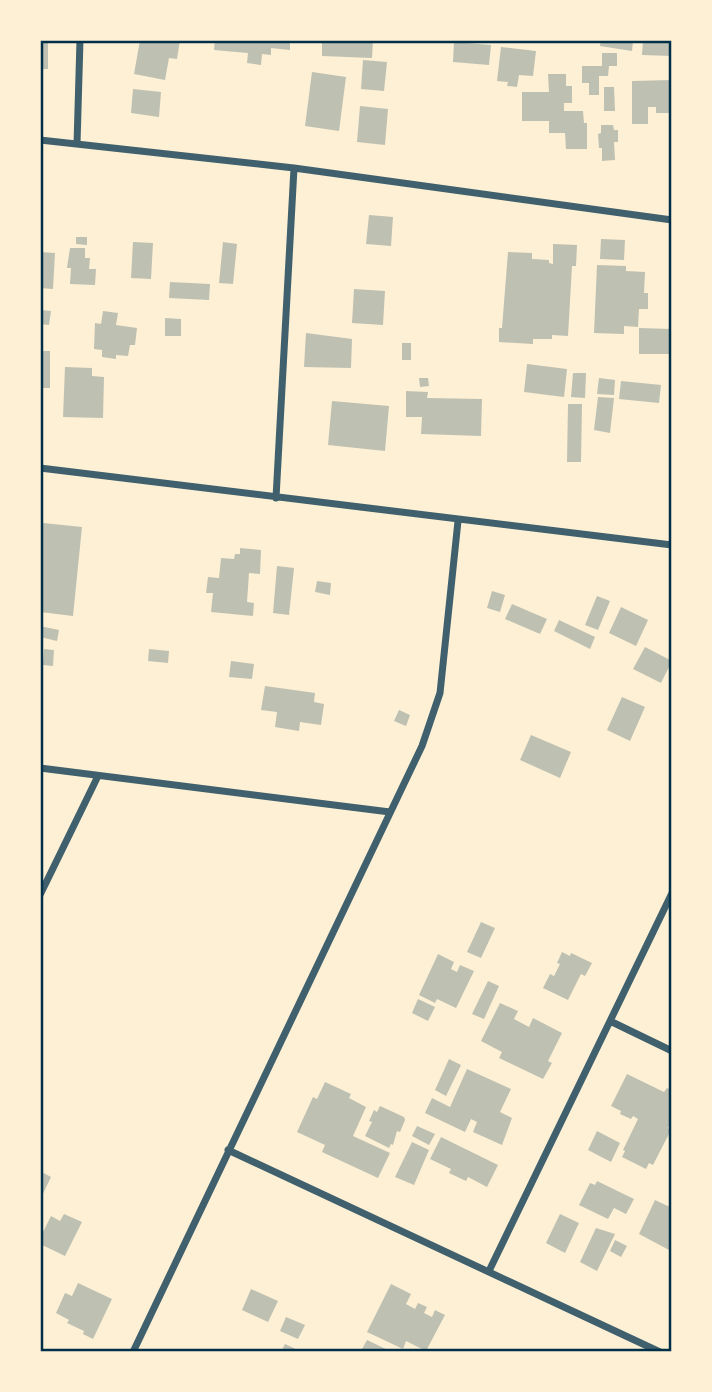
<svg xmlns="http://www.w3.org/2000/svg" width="712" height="1392" font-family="'Fira Sans',sans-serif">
<rect width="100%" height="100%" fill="#fdf0d5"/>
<path fill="#bec0b2" d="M140 40H180L177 59 169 58 165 80 134 74Z
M215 40H290V50L271 48V55L262 54 261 65 247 63 248 53 214 50Z
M322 40H373L372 58 322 56Z
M601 40 633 41 632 51 600 46Z
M643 40H672V56L642 55Z
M454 42 491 45 489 65 453 62Z
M40 43H48V69H40Z
M501 47 536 51 533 76 519 75 517 87 507 86 508 82 497 81Z
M602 53H617V66H609L608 76H599V95H589V83H582V66H602Z
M363 60 387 62 384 91 361 89Z
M312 72 346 77 339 131 305 126Z
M548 74H566V86H572V103H564V111H583L584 123H587V149H566L565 133H549V121H522V92H549Z
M672 80V113H656V107H648V124H632V81Z
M604 87H614L615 111H604Z
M133 89 161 92 159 117 131 113Z
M360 106 388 109 385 145 357 142Z
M601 125H613L614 130H618V142H614L615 160 602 161V148H599L598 134 601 133Z
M369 215 393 217 391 246 366 244Z
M76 237H87V245L76 244Z
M601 239 625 240 624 260 600 259Z
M133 242 153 243 151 279 131 278Z
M223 242 237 244 233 284 219 283Z
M553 244 577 245 576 266H572L568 336 552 335V339H533V344L499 342V328H502L508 252 532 253V259L549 260V263L553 264Z
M70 248H85V258H90L89 269H96L95 285 70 284 71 268H67Z
M40 252 55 253 53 289 40 288Z
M597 265 626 266V271L645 272 644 293H648V309H639L638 327 624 326V334L594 333Z
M170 282 210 284 209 300 169 298Z
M354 289 385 291 383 325 352 323Z
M40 310 51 311 49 325 40 324Z
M103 311 118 313 116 325 137 328 135 345H130L128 356 116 355V359L102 357V350L94 349 95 323 101 324Z
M165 318 181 319V336H165Z
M639 328 672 329V354H639Z
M306 333 352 339 351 368 304 367Z
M402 343H411V360H402Z
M40 351H50V388H40Z
M527 364 567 369 564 397 524 392Z
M65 367 92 368V376L104 377 103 418 63 417Z
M573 373H586L585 398 571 397Z
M419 378H428L429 386 420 387Z
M599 378 615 380 614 395 597 394Z
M621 381 661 385 659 403 619 399Z
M406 391 428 392 427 398 482 399 481 436 421 434 422 417H406Z
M598 397 614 398 610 433 594 430Z
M332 401 389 406 385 451 328 445Z
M568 404H582L581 462H567Z
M43 523 82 527 73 616 40 612V551Z
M240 548 261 550 260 574 249 573 247 602 254 603 253 616 211 612 213 593H206L208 577 219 578 221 558 234 559 235 554H240Z
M277 566 294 568 289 615 273 613Z
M317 581 331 583 330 595 315 592Z
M492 591 505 595 500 612 487 608Z
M597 596 610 601 598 630 585 625Z
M512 604 547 619 540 634 505 619Z
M621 607 648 620 636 646 609 633Z
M559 620 595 637 590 649 554 631Z
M40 626 59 630 57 641 40 637Z
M645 647 672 661 661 683 633 669Z
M44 649 54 650 53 666 43 665Z
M149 649 169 651 168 663 148 661Z
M231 661 254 664 252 679 229 677Z
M265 686 315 693 314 702 324 704 321 725 300 722 299 731 275 727 277 712 261 710Z
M622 697 645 707 630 741 607 730Z
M399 710 410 715 406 726 394 721Z
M531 735 571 752 560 778 520 760Z
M481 922 495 928 481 958 467 952Z
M562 952 570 956 571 953 592 963 585 976 581 974 568 1000 543 988 550 974 554 976 560 964 557 963Z
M438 954 454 962 451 969 457 972 460 965 474 971 456 1008 437 999 435 1003 419 995Z
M488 981 499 986 484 1019 472 1014Z
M418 999 435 1007 428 1021 412 1013Z
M500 1003 518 1011 514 1019 529 1027 533 1018 562 1033 548 1061 552 1063 543 1079 499 1058 502 1052 481 1041Z
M449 1059 461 1065 446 1096 435 1090Z
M467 1069 511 1089 500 1112 512 1118 502 1145 473 1132 477 1122 471 1119 465 1132 425 1113 432 1098 450 1107Z
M627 1074 664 1092 667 1088 672 1090V1120L668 1128 671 1130 653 1165 649 1163 646 1169 622 1157 625 1151 623 1150 638 1119 633 1116 631 1119 620 1114 621 1111 611 1106Z
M325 1082 351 1094 349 1098 366 1107 353 1136 390 1153 378 1178 322 1152 325 1145 297 1132 313 1097 317 1099Z
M380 1106 404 1117 405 1120 400 1132 397 1131 393 1145 391 1144 389 1148 365 1136 372 1122 369 1121 374 1110 377 1112Z
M417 1126 435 1134 429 1145 412 1136Z
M597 1131 620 1143 611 1162 588 1150Z
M441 1137 498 1165 487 1187 468 1177 466 1181 449 1173 451 1169 430 1159Z
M412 1142 429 1150 414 1185 395 1177Z
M40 1171 51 1177 40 1200Z
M597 1181 634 1199 626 1214 614 1208 608 1219 579 1205 590 1183 595 1185Z
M655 1200 672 1208V1244L669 1250 639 1234Z
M64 1214 82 1222 65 1256 40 1244V1238L51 1216 60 1221Z
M560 1214 579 1223 565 1253 546 1243Z
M596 1228 615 1234 597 1271 580 1262Z
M615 1240 627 1246 621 1257 610 1251Z
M78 1283 112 1299 93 1339 83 1334 84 1331 67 1323 69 1320 56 1313 65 1293 72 1296Z
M391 1284 411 1294 406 1304 415 1309 418 1303 427 1307 424 1313 432 1317 435 1310 445 1315 426 1351 406 1341 403 1349 367 1332Z
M251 1289 278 1301 268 1322 242 1310Z
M286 1317 305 1325 298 1339 280 1331Z
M367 1340 392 1352H356L358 1349 361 1351Z
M285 1344 302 1352H281Z"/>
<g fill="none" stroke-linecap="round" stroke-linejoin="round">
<path stroke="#3f606c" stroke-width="7" d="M40 140 294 168 672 220
M77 144 80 40
M40 468 672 545
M276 498 294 168
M40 768 390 812
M40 895 98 776
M610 1021 672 1051
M228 1150 660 1352
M489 1271 672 893
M133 1352 422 746 440 693 458 521"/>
</g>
<rect width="712" height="1392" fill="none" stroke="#fdf0d5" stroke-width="84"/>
<rect x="42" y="42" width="628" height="1308" fill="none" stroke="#003049" stroke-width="2.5"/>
</svg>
